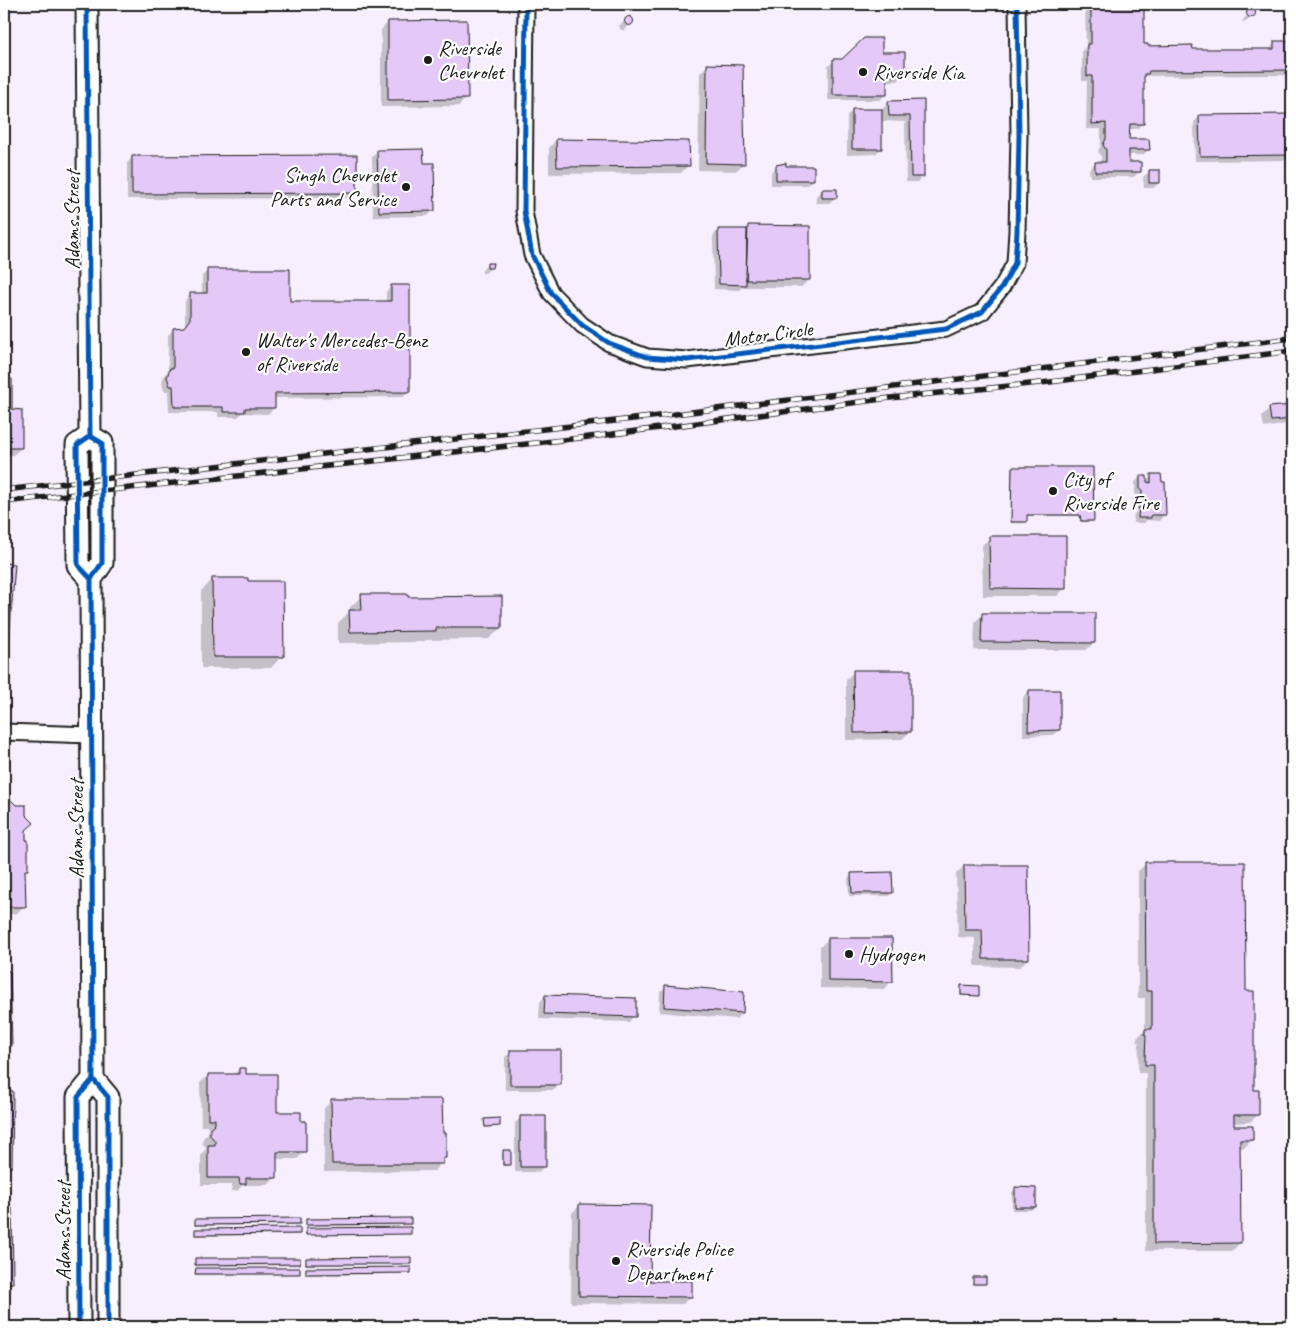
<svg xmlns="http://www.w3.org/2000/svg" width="1296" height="1331" font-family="Caveat,sans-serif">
<rect width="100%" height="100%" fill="#f7effd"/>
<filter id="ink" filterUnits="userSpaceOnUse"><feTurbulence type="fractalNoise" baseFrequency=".02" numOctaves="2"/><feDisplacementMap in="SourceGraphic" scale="10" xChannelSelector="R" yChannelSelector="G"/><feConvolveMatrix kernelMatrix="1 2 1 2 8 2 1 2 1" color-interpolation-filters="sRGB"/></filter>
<g filter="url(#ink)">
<path fill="#0003" d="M1085 4H1142L1143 45 1147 47 1191 50H1269L1275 43H1292V75L1145 76 1143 78V123L1137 129H1128V140L1149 149 1143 155H1128V163L1140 171 1134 177H1090L1089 169 1095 163H1101V156L1098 151 1101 145V129H1086L1087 81H1082V51L1086 46Z
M1250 9 1254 11V14L1246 22H1243L1242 21 1249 13H1246Z
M628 18H630L632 22 624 30H621L619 26Z
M388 22 466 98 459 106 381 107V30Z
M881 53 903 75 898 81H886V94L880 100H828V66L834 61Z
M708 65 744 163 736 171 698 170 700 73Z
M889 102H923V176L917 182H906L905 122 881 121V149L875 154 847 155V116L853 110H883V108Z
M1292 115V160L1195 161 1194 122 1200 116Z
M556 140 689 165 681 173 549 174V148Z
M378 151 422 165 433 210 428 216 373 217 372 157Z
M133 157 356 192 350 198 127 199V163Z
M777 166 785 167 813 179 807 185H771V172Z
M1149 172 1159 183 1153 188H1144L1143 177Z
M822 190 835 197 830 203H816V196Z
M748 226 809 280 801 287H742L739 290 714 289 713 236 718 230 744 231Z
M488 264 491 268 485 273H482V270Z
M208 270 289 302H386V292L391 286 409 392 403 397 274 398V408L268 414 242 413 238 417H218V412H169L168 391H164L162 383 164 375 168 371V335L173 330 184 328 185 326V300L191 294H202V276Z
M4 380H11V411L21 448 13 455H7L4 459Z
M1292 407V423L1264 428 1262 416 1270 409Z
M1012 468 1093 521 1091 522H1080L1079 516H1026L1024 523H1011V470Z
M1152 476 1164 515 1159 521 1147 520 1144 523H1133L1134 514 1137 511V495H1135V482L1140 477 1145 482Z
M990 538 1065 588 1057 596H983L982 545Z
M4 564 14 565 8 640 4 644Z
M213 579 282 656 271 668H201V591Z
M362 596 407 598 501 628 489 639 426 640 423 642 338 643V623L350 611V607Z
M983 614 1094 643 1086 650H974L975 622Z
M854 672 910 732 902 739 846 740V679Z
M1029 691 1059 730 1053 735 1023 736V697Z
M9 800 25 830 27 869 24 872V906L16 914H4V804Z
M1146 864 1245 992 1253 1092 1258 1115 1250 1122 1233 1123V1127L1252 1140 1244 1148H1239L1240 1243 1232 1251H1146V1073H1138L1139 1042H1137V1038L1145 1030V998H1138V871Z
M964 866 1027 959 1020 967 975 966V938L958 937 956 874Z
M852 874 892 892 889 896H849L848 878Z
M828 939 892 981 884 989 820 988V947Z
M4 973H9L11 1045 4 1052Z
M961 986 978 995 976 996H960Z
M666 987 743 993 742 1013 736 1019 659 1012 660 992Z
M545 996 634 1016 629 1022 539 1019 540 1002Z
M511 1052 560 1084 554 1090H505V1057Z
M239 1069 305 1151 297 1159H276V1177L268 1185H243L237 1191H232V1185H201V1154L207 1148 202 1143 203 1138 208 1133V1126H201L200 1083 208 1075H233Z
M4 1092H12L11 1167 4 1174Z
M332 1101 441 1135 445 1158 434 1171 324 1172V1108Z
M521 1117 544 1166 539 1172H515V1123Z
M485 1120 499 1126 484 1128Z
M504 1151 510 1164 508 1166H502V1153Z
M1016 1189 1035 1207 1031 1210H1012V1192Z
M579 1206 649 1282 691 1296 683 1304 571 1303 572 1213Z
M4 1210H11L12 1283 4 1291Z
M196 1220 299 1224 297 1225 194 1226Z
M306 1220 410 1223 408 1225 305 1226Z
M306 1229 410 1233 408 1234 305 1235Z
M196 1230 299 1234 297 1235 194 1236Z
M307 1259 409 1263 408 1264 305 1265Z
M196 1260 299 1264 297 1265 195 1266Z
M307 1269 409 1273 408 1274 305 1275Z
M196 1270 299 1273 297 1274 195 1275Z
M974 1278 985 1284 972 1285Z"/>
<path fill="#e4c9f8" stroke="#1c1c1c" d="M1091 4H1144V44H1148V46L1192 45 1193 49H1274V41H1292V70L1149 71 1148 74H1144V124H1130L1129 139H1149L1150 150H1129V162H1141V172H1095V162H1106V150L1103 145 1106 139V123L1092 124V76H1087V44H1091Z
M1246.5 13a4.5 4.5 0 1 1 9 0a4.5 4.5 0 1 1-9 0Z
M624.5 21a4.5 4.5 0 1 1 9 0a4.5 4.5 0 1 1-9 0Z
M467 20 468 99 388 100V21Z
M864 38H882V52H905V76H887V95H833V59H842Z
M707 64 743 65 745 164 706 163Z
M924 100V177H911L910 116H889L888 101Z
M852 109H882V149H852Z
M1292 114V155L1200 156 1199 115Z
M556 139 689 141 690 166 557 167Z
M423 149 424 163H434L435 211 379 212 377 150Z
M357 155V193L132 194V156Z
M786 163V166H814V180H776V165Z
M1149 170H1160V183H1149Z
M822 189H837V198H822Z
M748 225 810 226V280H746Z
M718 229H747L746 285 719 284Z
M487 263H493L492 268H487Z
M207 269H290V301H391V285H410V392L275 393V408H245V412H223V407H174L173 386H170L167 377 170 368H173V328L184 327 190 319V293H207Z
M4 379H12V409L22 410V448H10V454H4Z
M1292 405V419L1271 421 1269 407Z
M1012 467H1093L1094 521H1081L1080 515H1027V522H1011Z
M1151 474H1161L1162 482H1165L1166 515H1151V518H1138L1139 507H1142V490H1140V476H1147V482L1151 483Z
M989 536H1066V589L990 588Z
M4 563 15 564 9 640H4Z
M212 578H248V581H283L284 657H213Z
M361 594H408V597L502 596V628H436V631L350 632 349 610H362Z
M982 613H1095V643L981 642Z
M853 670H911V732L854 733Z
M1029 690H1060V730L1028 731Z
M9 798 16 805H26V815L34 823 26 830V840H28V870H25L26 907H4V803Z
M1145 862H1245L1246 991H1254V1090H1259V1115H1234V1126H1253V1140H1240L1241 1243 1154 1244V1065H1145V1059L1146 1035H1145V1029H1152V991H1146Z
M964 865H1028L1029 959H983L982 930H965Z
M892 872 893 893H852L851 873Z
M828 938H892L893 982 828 981Z
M4 971H10L12 1046H4Z
M665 985 744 992 743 1013 664 1007Z
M961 985 979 986V996L961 995Z
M545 995 636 998V1017L544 1014Z
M510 1050H561V1085H510Z
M239 1068H246V1074H277V1112H301V1121H306V1152H277V1178H246V1184H240L239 1178H208V1145H215V1141L210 1135V1129L215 1124V1119H208V1074H239Z
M4 1091H13L12 1167H4Z
M331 1099H442L443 1133H446V1158H443V1164H332Z
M520 1116H546V1167H520Z
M500 1118V1126L485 1127 484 1119Z
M503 1150H511V1165H503Z
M1015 1187 1036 1188V1207H1015Z
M579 1204 651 1205 650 1281H692V1297L579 1296Z
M4 1208H12L13 1283H4Z
M300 1218V1224L195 1225V1219Z
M411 1218V1224L306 1225V1219Z
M411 1227V1234L306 1235V1228Z
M300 1228V1234L195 1235V1229Z
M411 1257V1264H306V1258Z
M195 1258H300V1264L195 1265Z
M411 1267V1273L306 1274V1268Z
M196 1268H300V1274H195Z
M973 1277H986V1284H973Z"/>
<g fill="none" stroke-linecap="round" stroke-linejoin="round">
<defs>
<path id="minor" d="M526 4 524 211 532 255 551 293 582 325 609 343 647 357 687 360 946 329 982 312 1002 287 1015 263 1017 231 1019 135 1017 4
M4 732 91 735"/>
<path id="secondary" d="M87 4 90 436
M90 436 77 445 78 565 91 579
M93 1079 108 1097V1327
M79 1327 78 1097 93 1079 91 579 102 563V443L90 436"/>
</defs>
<use href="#minor" stroke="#1c1c1c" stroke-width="19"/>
<use href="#secondary" stroke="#1c1c1c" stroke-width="25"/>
<use href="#minor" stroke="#fff" stroke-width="15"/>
<use href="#secondary" stroke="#fff" stroke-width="21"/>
<defs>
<path id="rail" d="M4 490 651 417 1292 338
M4 502 598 436 890 398 1050 382 1292 351"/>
</defs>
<use href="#rail" stroke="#1c1c1c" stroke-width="5.5"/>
<use href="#rail" stroke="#fff" stroke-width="4" stroke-dasharray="11" stroke-linecap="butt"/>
<defs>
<path id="cycleway" d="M87 4 90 436
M526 4 524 211 532 255 551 293 582 325 609 343 647 357 687 360 946 329 982 312 1002 287 1015 263 1017 231 1019 135 1017 4
M90 436 77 445 78 565 91 579
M93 1079 108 1097V1327
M79 1327 78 1097 93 1079 91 579 102 563V443L90 436"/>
</defs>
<use href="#cycleway" stroke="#fff" stroke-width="8"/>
<use href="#cycleway" stroke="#0057b8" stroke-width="5"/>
</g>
</g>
<g fill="#1c1c1c" stroke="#fff" stroke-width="2">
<circle cx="428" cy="60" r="5"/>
<circle cx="863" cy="72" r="5"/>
<circle cx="406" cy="187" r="5"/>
<circle cx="246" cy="352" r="5"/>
<circle cx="1053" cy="491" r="5"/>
<circle cx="849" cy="954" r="5"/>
<circle cx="616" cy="1261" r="5"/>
</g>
<g text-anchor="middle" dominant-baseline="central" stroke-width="4.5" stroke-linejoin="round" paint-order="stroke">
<g font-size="21" fill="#1c1c1c" stroke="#fff" text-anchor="start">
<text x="438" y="48">Riverside<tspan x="438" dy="24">Chevrolet</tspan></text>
<text x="873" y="72">Riverside Kia</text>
<text x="396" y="175" text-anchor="end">Singh Chevrolet<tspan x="396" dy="24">Parts and Service</tspan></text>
<text x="256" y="340">Walter's Mercedes-Benz<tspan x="256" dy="24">of Riverside</tspan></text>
<text x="1063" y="479">City of<tspan x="1063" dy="24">Riverside Fire</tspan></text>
<text x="859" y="954">Hydrogen</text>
<text x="626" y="1249">Riverside Police<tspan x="626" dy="24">Department</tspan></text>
</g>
<g font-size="21" fill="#1c1c1c" stroke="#fff">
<text transform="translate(72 220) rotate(-90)">Adams Street</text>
<text transform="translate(768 334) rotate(-7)">Motor Circle</text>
<text transform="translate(76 829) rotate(-90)">Adams Street</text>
<text transform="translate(63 1231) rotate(-90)">Adams Street</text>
</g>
</g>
<rect width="1296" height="1331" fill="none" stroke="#fff" stroke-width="20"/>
<rect x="10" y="10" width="1276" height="1311" fill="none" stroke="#1c1c1c" stroke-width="2" filter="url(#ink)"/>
</svg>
